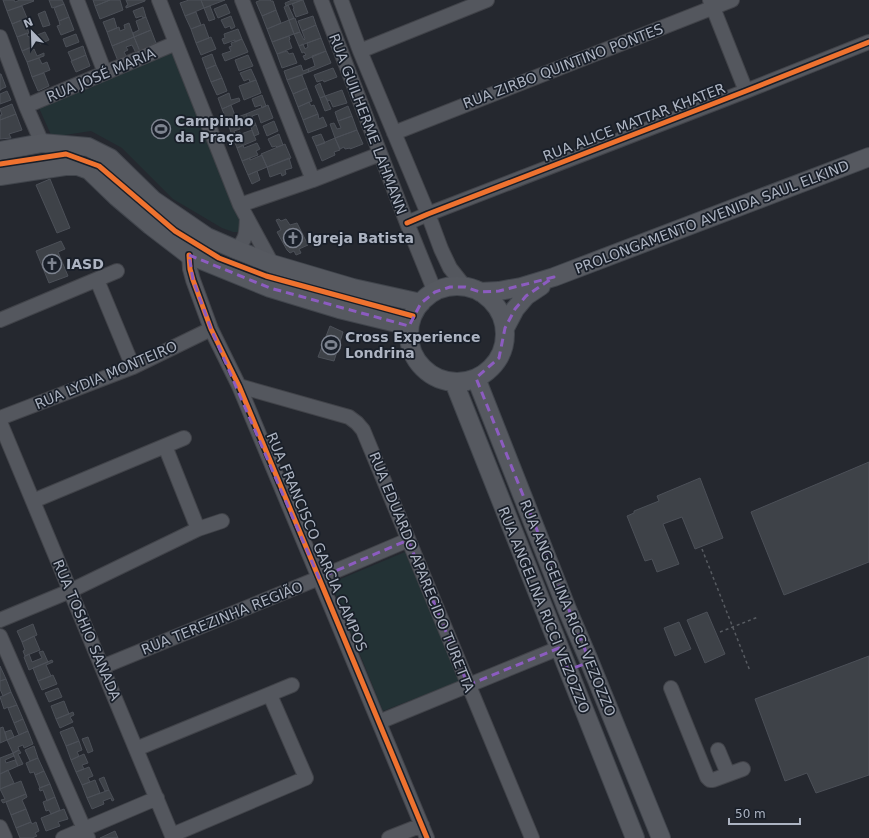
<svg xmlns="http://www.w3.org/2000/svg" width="869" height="838" font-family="'DejaVu Sans',sans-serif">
<rect width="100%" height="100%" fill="#25282f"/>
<path fill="#233235" d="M173 50 244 228 239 232H233L222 228 173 199 122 148 91 131 52 137 39 108Z
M405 552 460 681 383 711 331 583Z"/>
<path fill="#3e4248" stroke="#4c5058" d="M3 0H14L15 2 20 0H33L34 1 7 11Z
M49 0H62L64 4 52 8Z
M93 0H110L95 6Z
M110 0H120L123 10 100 19 95 6Z
M126 0H145V1L126 8V6L128 5Z
M189 0H201L204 8 185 16 180 3Z
M201 0H225L204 8Z
M261 0H270L271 1H273L276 10 262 16 256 2Z
M292 0H302L286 6 285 3Z
M302 0H303L308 13 296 17 293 9 294 8 292 4Z
M64 4 69 17 59 21 54 8Z
M226 4 230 13 218 18 214 9Z
M288 5 294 18 289 20 284 7Z
M22 6 27 18 12 24 7 11Z
M210 6 215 19 209 21 204 8Z
M143 7 146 17 143 18 142 16 136 18 133 11Z
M276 10 281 23 267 29 262 16Z
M45 11 50 25 43 27 38 14Z
M196 12 201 25 191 29 185 16Z
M231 16 235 27 231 29 230 26 225 28 221 20Z
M313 16 316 25 302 31 298 21Z
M69 17 74 30 61 35 57 26 60 25 59 21Z
M146 17 151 30 134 37 133 33 139 30 136 21Z
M114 18 117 28 107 32 103 22Z
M295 18 300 32 294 34 289 20Z
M24 19 29 33 17 37 12 24Z
M289 20 294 34 272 42 267 29Z
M129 23 134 37 112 46 107 32 119 27 120 31 125 29 124 25Z
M204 24 209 38 196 43 191 29Z
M316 25 321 38 299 46 294 34 300 32 304 40 305 39 302 31Z
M238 29 242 39 235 42V40L224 44 222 39 225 38 224 34Z
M151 30 156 43 145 48 146 52 141 54 134 37Z
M45 32 49 40 40 44 37 35Z
M27 33 28 37 29 36 33 46 22 51 17 37Z
M76 34 79 42 66 47 63 39Z
M289 36 290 39 289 40 292 48 277 54 272 42Z
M134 37 141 54 137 55 132 45 126 47 128 50 124 52 126 56 127 55 129 58 118 61 112 46Z
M211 37 216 49 201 55 196 43Z
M321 38 326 51 305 60 303 56 306 55 304 52 302 53 299 46 303 44 305 49 308 47 307 43Z
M242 39 248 52 225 61 222 54 231 51 229 47 232 46 231 43Z
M83 46 86 55 72 61 68 52Z
M30 48 31 51 34 49 37 56 44 53V56L27 62 22 51Z
M287 51 289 54 293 53 297 63 282 68 277 54Z
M326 51 331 63 309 72 308 69 315 66 312 56Z
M212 54 216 65 206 69 202 58Z
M86 55 90 66 76 72 71 61Z
M248 55 253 66 239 71 235 60Z
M39 58 42 64 47 62 50 70 32 77 27 62Z
M216 65 222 78 211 82 206 69Z
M301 65 303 71 308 69 309 72 287 80 284 71Z
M333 68 337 77 324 82 323 80 317 82 314 75Z
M251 69 256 80 250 82 249 79 244 81 240 73Z
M44 73 49 86 38 91 32 77Z
M0 74H1L6 87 1 89V90H0Z
M302 75 307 88 293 94 287 80Z
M222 78 227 91 217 95 211 82Z
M256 80 261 93 244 100 239 86Z
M320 83 325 96 320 98 315 86Z
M307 88 312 101 298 107 293 94Z
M342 90 347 103 333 107 330 100 328 101 325 96Z
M7 91 11 100 0 104V94Z
M229 93 231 100 239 98 240 101 222 109 218 98Z
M262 95 266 106 262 108 261 105 255 107 252 99Z
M325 96 331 109 325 111 320 98Z
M309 102 311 106 314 105 318 114 303 120 298 107Z
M12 104 16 114 0 120V115H2L0 109Z
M231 105 236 118 227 121 222 109Z
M268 105 273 118 261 123 258 114 252 116 256 125 251 127 246 114Z
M348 106 352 116 338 121 335 112Z
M16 114 22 130 9 134 11 138 0 139V120Z
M246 114 247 118 238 122 240 129 234 131 235 134 232 135 227 121Z
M318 114 319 119 323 117 327 126 308 133 303 120Z
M352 116 357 130 335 138 330 124 334 123 337 129 341 128 338 121Z
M274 121 278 131 267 136 263 126Z
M256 125 259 134 254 136 251 127Z
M252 130 256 140 237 148 232 135 240 132 241 134Z
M357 130 363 144 350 149V148L345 149 344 147 340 149 335 138Z
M279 134 283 145 277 147 276 146 272 147 268 139Z
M321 134 325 143 316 146 312 137Z
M335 138 340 150 334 152 335 155 322 161 316 146Z
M257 143 260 149 256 151 258 155 242 161 237 148 243 145 244 148Z
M285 144 291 158 267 167 261 154Z
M262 155 267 167 248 175 242 161 250 158V160Z
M289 158 292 168 285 170 286 174 282 176 281 173 270 177 267 167Z
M257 171 260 180 252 184 248 175Z
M50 179 70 228 57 233 36 185Z
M279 219 281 221 286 219 290 225 297 223 308 245 299 249 301 253 296 255 294 251 290 253 287 250 277 232 281 230 276 220Z
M61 241 65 249 58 252 68 276 49 283 36 251Z
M330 326 343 332 334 361 318 357Z
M869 462V562L784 595 751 512Z
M700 478 723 538 695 549 682 517 663 524 679 564 657 572 652 559 645 561 627 516 634 513V511L659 501 657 496Z
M707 612 725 654 705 663 687 620Z
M679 622 691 649 675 656 664 628Z
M33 624 37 635 22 642 17 631Z
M34 636 40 650 25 656 23 651 25 650 22 642Z
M43 651 48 662 29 670 24 657 29 654 32 662 42 658 39 652Z
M869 656V775L816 793 807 773 785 781 755 699Z
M52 660 53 662 46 665 51 676 38 681 33 668Z
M0 666 6 679 0 681Z
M53 675 57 684 42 690 38 681Z
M6 679 11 692 3 696 0 689V681Z
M58 688 62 697 49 702 45 693Z
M11 692 17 705 8 708V707L4 709 0 697Z
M64 701 69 714 56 719 51 706Z
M17 705 23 719 14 723 8 708Z
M73 712 74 715 70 717 73 722 60 728 56 719Z
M23 719 28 731 19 735 14 723Z
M3 727 7 740 0 743V728Z
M73 727 79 741 66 746 60 732Z
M11 730 14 737 7 740 5 732Z
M28 731 33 744 24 748 23 745 18 747 19 750 13 753 7 740Z
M88 737 93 751 88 753 82 739Z
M79 741 82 750 77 752 79 756 71 760 66 746Z
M34 746 38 758 30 761 25 750Z
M19 750 21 753 18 754 23 764 18 766 13 753Z
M13 753 14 756 5 760 6 763 15 760 18 766 0 774V758Z
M84 754 88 763 82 765 84 769 76 772 71 760Z
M38 758 44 771 35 775 34 772 30 773 26 763Z
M89 767 93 776 88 778 90 782 82 785 76 772Z
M8 770 14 783 0 789V774Z
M44 771 50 784 40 788 35 775Z
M104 777 109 790 105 791 99 779Z
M95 780 100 793 87 798 82 785Z
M21 781 26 794 3 803 1 800 5 799 0 789Z
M50 784 55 797 47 801 43 790 40 791 39 788Z
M109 790 114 800 112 801 111 798 103 801 104 804 92 809 87 798Z
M26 794 27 797 22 800 26 809 11 815 6 802Z
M55 797 60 810 51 814 49 810 46 811 43 802Z
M26 809 31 822 16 828 11 815Z
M64 809 68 819 58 822 60 826 46 831 41 818Z
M31 822 32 824 36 822 39 831 35 833 37 836 32 838H20L16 828Z
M115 831 118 838H100Z"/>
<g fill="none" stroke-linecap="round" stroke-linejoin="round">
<defs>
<path id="minor" d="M77 0 105 73
M159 0 240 205 272 264
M242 0 313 180
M321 0 407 223 435 292
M341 0 360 51 428 214 441 249 450 268 465 287
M710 0 746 91
M0 37 26 106 42 143
M360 51 487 0
M26 106 176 43
M394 133 732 0
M240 205 313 180 380 154
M407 223 428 214 746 91 869 42
M237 250C247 236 246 235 247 218
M189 255 190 269 193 280 211 329 239 386 319 578 427 838
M97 280 133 367
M0 320 117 271
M239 386 349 417 357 423 363 430 532 838
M0 418 133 367 211 329
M0 422 173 838
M165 446 198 529
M33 501 184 438
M0 620 70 591 198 529 222 521
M0 636 88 838
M102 667 319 578 408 540
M671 688 707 777 710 780H713L743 769
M379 722 559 648
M136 749 292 685
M718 750 728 774
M0 827 5 838
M172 835 306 778 270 695
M63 838 157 798
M389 838 422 825"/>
<path id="major" d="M0 151 42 143 88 147 110 158 153 200 207 237 237 250 272 264 353 288 421 303
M0 176 65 166H78L89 170 117 197 150 225 189 255 270 288 339 309 409 326
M409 334a48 48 0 1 1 96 0a48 48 0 1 1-96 0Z
M480 292 499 291 521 287 554 277 869 157
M505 328 515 309 526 296 541 286
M476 378 567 609 588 658 661 838
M454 382 635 838"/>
</defs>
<use href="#minor" stroke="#414349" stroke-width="16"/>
<use href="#major" stroke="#41454c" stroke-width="20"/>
<path stroke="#575b61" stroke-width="1.5" stroke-dasharray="3 3" stroke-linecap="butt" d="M702 549 750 671
M720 632 758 617"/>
<use href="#minor" stroke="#54575e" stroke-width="14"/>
<use href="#major" stroke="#565960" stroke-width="18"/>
<defs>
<path id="cycleway" d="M0 164 66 154 99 166 175 231 219 258 266 276 413 316
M407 223 428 214 746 91 869 42
M189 255 190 269 193 280 211 329 239 386 319 578 427 838"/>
</defs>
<use href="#cycleway" stroke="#191f29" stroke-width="8"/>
<use href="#cycleway" stroke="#ef722f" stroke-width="5"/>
</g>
<path fill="none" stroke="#8c5cc0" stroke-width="3" stroke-dasharray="8 5" stroke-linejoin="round" d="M189 255 270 288 409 326 421 303 435 292 450 287H465L480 292 499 291 554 277 526 296 515 309 505 328 499 358 476 378 590 662 568 670 559 648 468 685 408 540 319 578 211 329 193 280Z"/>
<defs>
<symbol id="stadium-ring" viewBox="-11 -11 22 22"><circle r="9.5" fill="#191f29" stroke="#7d838f" stroke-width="1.5"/><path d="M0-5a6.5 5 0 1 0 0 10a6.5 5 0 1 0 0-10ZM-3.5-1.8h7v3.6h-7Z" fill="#7d838f"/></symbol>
<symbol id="church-ring" viewBox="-11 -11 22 22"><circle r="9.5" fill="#191f29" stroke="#7d838f" stroke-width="1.5"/><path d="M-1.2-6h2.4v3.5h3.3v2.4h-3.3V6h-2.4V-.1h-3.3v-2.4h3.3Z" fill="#7d838f"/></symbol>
</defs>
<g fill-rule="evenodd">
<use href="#stadium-ring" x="150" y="118" width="22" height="22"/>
<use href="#church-ring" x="282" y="227" width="22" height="22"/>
<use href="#church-ring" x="41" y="253" width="22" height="22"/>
<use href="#stadium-ring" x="320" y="334" width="22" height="22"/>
</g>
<g text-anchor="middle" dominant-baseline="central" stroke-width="3.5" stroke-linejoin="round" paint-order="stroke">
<g font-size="14" fill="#adb4c2" stroke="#191f29">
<text transform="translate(563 66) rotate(-21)">RUA ZIRBO QUINTINO PONTES</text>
<text transform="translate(101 75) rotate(-23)">RUA JOSÉ MARIA</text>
<text transform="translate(634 122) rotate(-21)">RUA ALICE MATTAR KHATER</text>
<text transform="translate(368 124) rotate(69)">RUA GUILHERME LAHMANN</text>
<text transform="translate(712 217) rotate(-21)">PROLONGAMENTO AVENIDA SAUL ELKIND</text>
<text transform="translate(106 375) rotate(-23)">RUA LYDIA MONTEIRO</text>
<text transform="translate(317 542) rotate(67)">RUA FRANCISCO GARCIA CAMPOS</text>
<text transform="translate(422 572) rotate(68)">RUA EDUARDO APARECIDO TURETTA</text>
<text transform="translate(568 608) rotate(68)">RUA ANGGELINA RICCI VEZOZZO</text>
<text transform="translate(544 610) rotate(68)">RUA ANGELINA RICCI VEZOZZO</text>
<text transform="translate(222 618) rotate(-22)">RUA TEREZINHA REGIÃO</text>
<text transform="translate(87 630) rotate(67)">RUA TOSHIO SANADA</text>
</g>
<g font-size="14" font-weight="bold" fill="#adb4c2" stroke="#191f29" text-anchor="start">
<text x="175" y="121">Campinho<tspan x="175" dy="16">da Praça</tspan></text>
<text x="307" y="238">Igreja Batista</text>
<text x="66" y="264">IASD</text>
<text x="345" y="337">Cross Experience<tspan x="345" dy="16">Londrina</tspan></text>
</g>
</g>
<g transform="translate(32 32) rotate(337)" stroke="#191f29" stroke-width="3" paint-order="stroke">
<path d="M0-3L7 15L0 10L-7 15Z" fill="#adb4c2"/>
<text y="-6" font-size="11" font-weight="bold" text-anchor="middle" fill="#adb4c2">N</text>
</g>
<path d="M729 818v6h71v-6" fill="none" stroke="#adb4c2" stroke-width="2"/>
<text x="735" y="818" font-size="12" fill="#adb4c2" stroke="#191f29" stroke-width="3" paint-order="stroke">50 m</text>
</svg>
